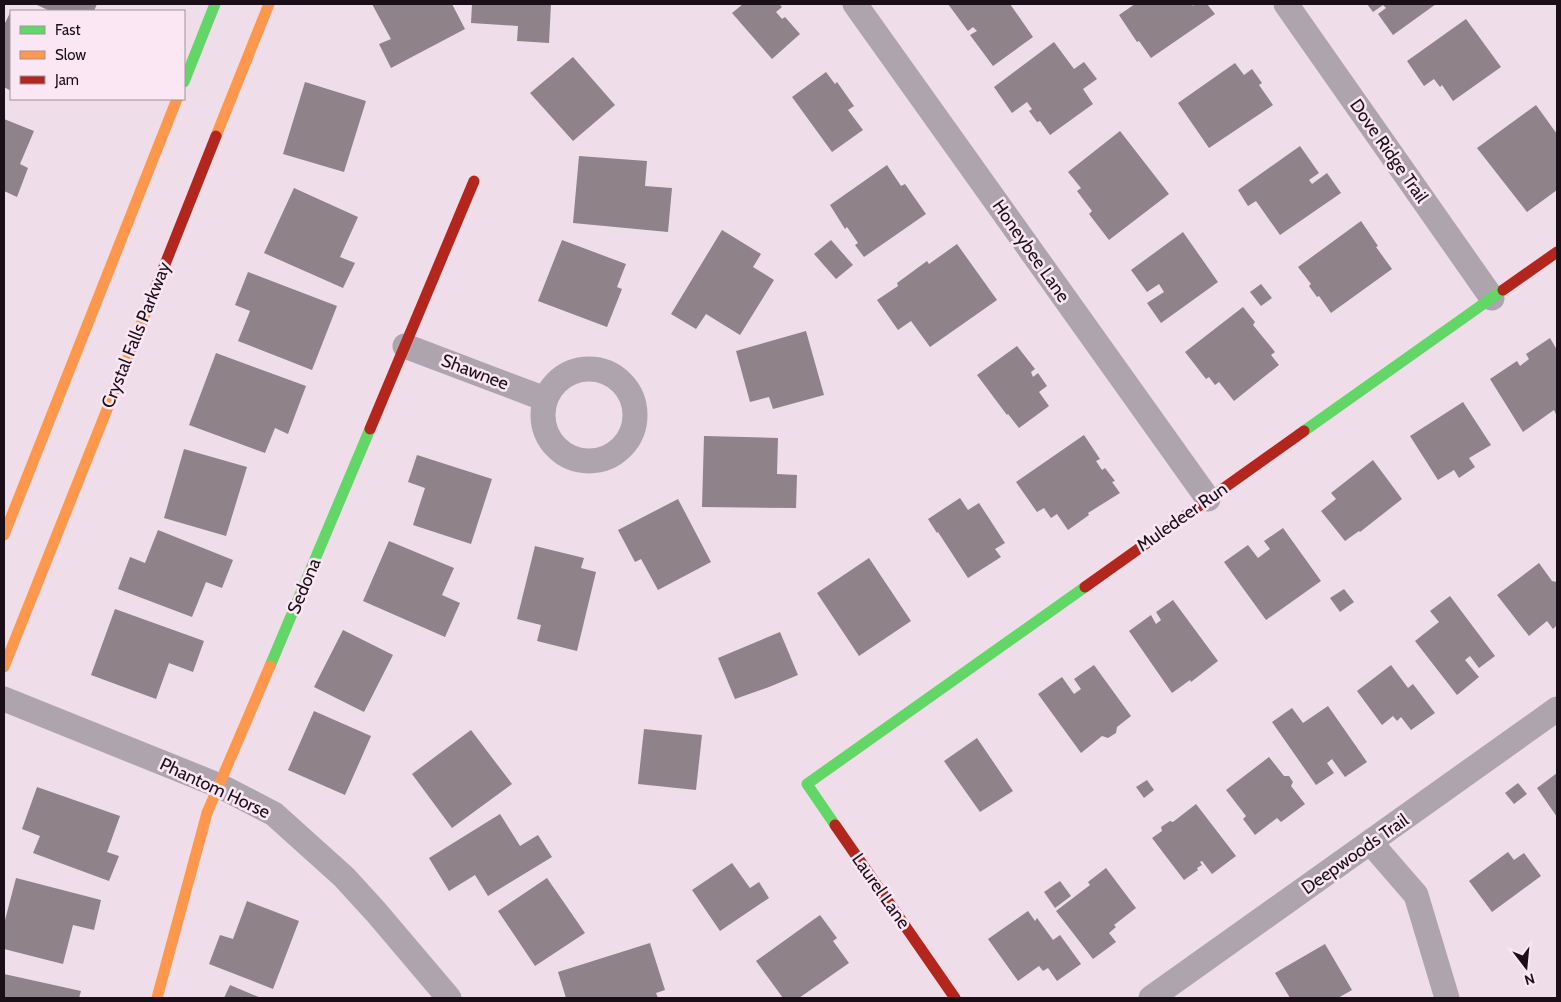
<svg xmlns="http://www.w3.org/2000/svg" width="1561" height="1002" font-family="Cabin,sans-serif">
<rect width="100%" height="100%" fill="#efdde9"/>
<path fill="#908289" d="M35 4H97L94 11H50Z
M372 4H452L465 29 391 68 379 44 391 39Z
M472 4H551L549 43 517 41 518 26 471 23Z
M743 4H779L782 7 776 12 782 19 785 17 800 34 772 59 732 13Z
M948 4H1010L1033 37 993 66 970 35 977 31 973 27 968 31Z
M1135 4H1192L1193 6 1195 4H1207L1215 14 1151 58 1139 41 1137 42 1119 15Z
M1367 4H1436L1393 35 1378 14 1386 8 1383 5 1373 12Z
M10 13 11 14V91L4 87V25Z
M1466 19 1501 67 1453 101 1442 85 1440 87 1434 79 1424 86 1407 61Z
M1054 42 1074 69 1084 62 1097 79 1083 89 1093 104 1050 135 1040 121 1037 122 1029 111 1032 109 1027 102 1012 113 994 87Z
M573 57 615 105 573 141 530 93Z
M1235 63 1244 75 1252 69 1262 83 1259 85 1273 105 1209 148 1178 103Z
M826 72 835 84 837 82 854 106 848 110 863 130 832 152 792 97Z
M305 82 366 101 344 172 283 154Z
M1536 105 1557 134V190L1527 212 1477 148Z
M4 119 34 131 20 164 28 168 17 197 4 191Z
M1120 131 1169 194 1109 240 1089 214 1092 211 1077 191 1081 188 1068 172Z
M1300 146 1319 173 1309 180 1312 184 1327 173 1341 193 1280 235 1256 201 1248 206 1238 190Z
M579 156 647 161 645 186 672 188 668 232 573 223Z
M887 165 901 186 905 184 926 214 864 257 855 245 858 243 847 227 845 229 830 205Z
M294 188 358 217 340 257 355 263 343 288 264 253Z
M1361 221 1378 246 1376 247 1392 269 1331 313 1319 296 1317 297 1309 286 1311 284 1298 267Z
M722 230 761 254 753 267 774 280 740 335 706 314 696 329 671 314Z
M1183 232 1218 282 1161 323 1147 303 1164 292 1159 284 1147 292 1131 270Z
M562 240 626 264 617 287 622 289 607 327 538 301Z
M831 240 853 265 836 279 814 254Z
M957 244 997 300 930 347 911 321 898 330 877 300 898 286 897 283 927 261 929 264Z
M248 272 337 306 312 370 238 341 250 311 235 305Z
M1261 284 1272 298 1261 306 1250 292Z
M1243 307 1255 322 1253 325 1275 352 1271 355 1279 365 1234 401 1219 382 1215 385 1209 377 1206 379 1185 352Z
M806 331 824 395 773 409 769 397 750 402 736 351Z
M1550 338 1557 350V416L1554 410 1523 432 1490 379 1517 361 1520 366 1529 359 1526 354Z
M1017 346 1035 369 1031 372 1033 377 1038 373 1047 386 1039 392 1049 406 1019 428 1008 414 1007 415 977 375Z
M216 353 306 386 288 434 275 428 265 453 189 425Z
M1463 402 1491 445 1469 458 1475 467 1459 478 1454 470 1438 480 1410 436Z
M1084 435 1100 459 1096 461 1102 470 1105 468 1115 481 1112 482 1120 493 1088 513 1089 515 1068 530 1057 514 1051 518 1044 508 1037 512 1016 482Z
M704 436 778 438 777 474 797 475 796 508 702 507Z
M184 449 247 467 226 536 164 518Z
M417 455 492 479 471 544 413 525 425 488 408 482Z
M1373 460 1402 499 1360 532 1359 531 1345 541 1321 511 1336 499 1331 493Z
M960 498 968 510 979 503 1005 543 995 549 1001 557 968 578 938 532 937 533 928 519Z
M678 499 711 562 658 590 641 559 635 562 618 530Z
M1283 528 1321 581 1266 620 1224 562 1248 545 1258 558 1270 549 1264 541Z
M158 530 233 560 222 588 206 582 192 617 118 589 130 557 145 563Z
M389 541 454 568 442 595 460 603 445 637 363 601Z
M535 546 584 558 581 568 596 572 577 651 537 641 541 625 517 619Z
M869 558 911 621 859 656 817 593Z
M1539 563 1552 581 1557 582V625L1553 629 1547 621 1529 636 1497 595Z
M1344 589 1354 602 1340 612 1330 598Z
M1450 596 1495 656 1479 668 1470 656 1465 660 1479 677 1457 695 1415 641 1439 622 1430 611Z
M1173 600 1218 661 1191 682 1190 680 1172 693 1129 631 1151 615 1156 624 1161 620 1156 612Z
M115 609 204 641 193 672 169 663 156 699 91 675Z
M343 630 393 655 364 712 314 687Z
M780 632 798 675 769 687 735 699 718 658Z
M1094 665 1131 716 1117 727 1116 733 1108 738 1102 736 1081 753 1038 694 1062 677 1074 694 1081 689 1074 679Z
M1391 665 1408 688 1413 684 1435 713 1411 730 1401 717 1397 721 1393 716 1382 725 1357 691Z
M1328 706 1367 762 1345 777 1332 759 1327 763 1334 773 1316 785 1272 722 1292 708 1303 723Z
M314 711 371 736 345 795 288 770Z
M644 729 702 735 696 790 638 784Z
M471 730 512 784 452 828 412 774Z
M977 738 1013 791 980 812 944 761Z
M1269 757 1284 776H1289L1293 782 1291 786 1305 804 1281 822 1277 818 1255 835 1243 819 1246 816 1226 790Z
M1557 773V817L1537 788Z
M1147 780 1154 790 1144 798 1136 787Z
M1518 783 1527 794 1514 804 1505 793Z
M37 787 120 816 107 852 119 856 109 881 33 853 40 836 22 829Z
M1196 804 1236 856 1212 874 1202 861 1200 862 1202 865 1197 868 1198 870 1184 880 1152 838 1162 831 1161 827 1170 821 1173 822Z
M500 814 520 846 538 835 552 857 488 896 475 875 449 891 429 858Z
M1508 852 1514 860 1524 853 1541 876 1492 912 1469 881Z
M732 863 750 888 759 882 769 898 720 931 692 890Z
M1106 868 1136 908 1114 925 1116 927 1109 933 1116 942 1093 959 1056 911 1090 885 1088 882Z
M16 878 101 900 94 930 73 925 63 964 4 949V924Z
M547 878 585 933 535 966 498 911Z
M1060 881 1071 896 1055 908 1044 892Z
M247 901 299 921 273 989 209 964 220 935 233 939Z
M1028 911 1035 921 1037 918 1053 940 1060 935 1081 964 1057 981 1048 968 1043 971 1039 966 1018 981 988 939Z
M820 915 837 938 833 941 849 963 799 998H783L756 961Z
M650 943 665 990 656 993 658 998H566L558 972Z
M1325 944 1352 990 1338 998H1290L1275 973Z
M4 974 81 991 79 998H4Z
M230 985 261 998H224Z"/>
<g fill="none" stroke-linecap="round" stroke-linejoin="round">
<path stroke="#aea4ae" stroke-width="25" d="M855 4 1208 499
M1286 4 1492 298
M405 346 545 399
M543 415a46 46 0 1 1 92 0a46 46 0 1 1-92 0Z
M4 699 220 786 274 814 344 877 376 912 449 998
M1371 843 1416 895 1447 998
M1151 998 1557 709"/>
<path stroke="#63d668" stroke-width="11" d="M184 82 215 4
M1304 431 1503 290
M270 666 370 429
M835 825 807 784 1085 587"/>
<path stroke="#ff974d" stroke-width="11" d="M216 136 269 4
M4 535 177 99
M4 667 152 297
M157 998 207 813 270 666"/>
<path stroke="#b3261e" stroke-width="11" d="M1503 290 1557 252
M152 297 216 136
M370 429 474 181
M1085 587 1304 431
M835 825 955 998"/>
</g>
<g text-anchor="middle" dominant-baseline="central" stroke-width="5" stroke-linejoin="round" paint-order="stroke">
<g font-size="18" fill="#1a0f17" stroke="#fbe7f4">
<text transform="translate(1389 151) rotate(55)">Dove Ridge Trail</text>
<text transform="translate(1031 251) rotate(55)">Honeybee Lane</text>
<text transform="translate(136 335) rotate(-68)">Crystal Falls Parkway</text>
<text transform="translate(475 372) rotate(21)">Shawnee</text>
<text transform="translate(1182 517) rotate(-35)">Muledeer Run</text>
<text transform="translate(304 586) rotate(-67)">Sedona</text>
<text transform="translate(215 788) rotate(25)">Phantom Horse</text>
<text transform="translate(1355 854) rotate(-35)">Deepwoods Trail</text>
<text transform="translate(881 891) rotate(55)">Laurel Lane</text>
</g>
</g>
<rect width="1561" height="1002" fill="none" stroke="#1a0f17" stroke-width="10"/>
<rect x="10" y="10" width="175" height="90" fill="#fbe7f4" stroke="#a1919c"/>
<rect x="20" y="26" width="25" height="8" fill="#63d668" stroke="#a1919c"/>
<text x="55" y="35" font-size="15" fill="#1a0f17">Fast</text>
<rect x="20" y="51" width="25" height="8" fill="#ff974d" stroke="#a1919c"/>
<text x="55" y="60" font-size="15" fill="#1a0f17">Slow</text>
<rect x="20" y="76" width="25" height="8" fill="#b3261e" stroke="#a1919c"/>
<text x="55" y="85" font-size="15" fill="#1a0f17">Jam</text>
<g transform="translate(1526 967) rotate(164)" stroke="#fbe7f4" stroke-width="4" paint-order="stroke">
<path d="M0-4L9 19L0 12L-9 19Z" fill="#1a0f17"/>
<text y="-8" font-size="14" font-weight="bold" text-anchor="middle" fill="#1a0f17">N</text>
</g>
</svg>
